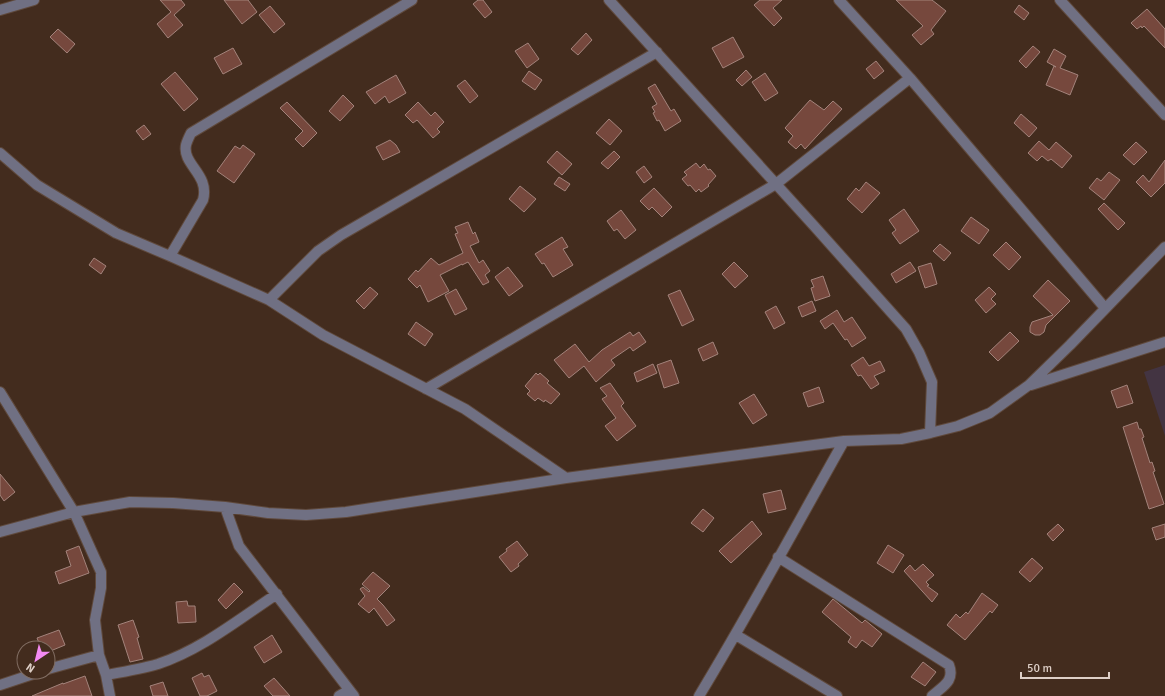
<svg xmlns="http://www.w3.org/2000/svg" width="1165" height="696" font-family="Signika,sans-serif">
<rect width="100%" height="100%" fill="#432c1e"/>
<path fill="#433442" d="M1165 365V436L1144 372Z"/>
<path fill="#76483d" stroke="#a3837b" d="M160 0H181L185 5 174 15 183 25 168 38 157 24 171 12Z
M224 0H248L257 12 242 24Z
M478 0H483L492 12 485 18 473 4Z
M760 0H782L773 8 782 18 774 26 754 5Z
M896 0H932L946 11 931 30 934 34 921 45 912 35 923 26Z
M1019 5 1029 13 1024 20 1014 12Z
M270 6 285 24 274 33 259 15Z
M1147 9 1165 29V48L1144 26 1142 28 1141 26 1137 29 1131 23Z
M58 29 75 44 67 53 50 37Z
M586 33 592 40 578 55 571 49Z
M733 37 744 57 723 68 712 48Z
M528 43 539 59 527 68 515 51Z
M1033 46 1040 52 1026 68 1019 61Z
M233 48 242 64 223 74 214 58Z
M1054 49 1066 56 1060 68 1078 75 1070 95 1046 85 1054 66 1056 67 1047 62Z
M876 61 884 71 874 79 866 69Z
M746 70 752 77 742 86 736 80Z
M529 71 542 80 535 90 522 81Z
M175 72 198 99 184 111 161 84Z
M765 73 778 93 765 101 752 82Z
M396 75 406 93 389 103 385 96 375 104 366 92Z
M465 80 478 96 470 103 457 86Z
M655 84 671 111 674 109 681 121 665 131 659 120 657 121 653 113 655 112 652 107 657 104 648 88Z
M343 95 354 106 340 121 329 111Z
M810 100 824 110 833 101 842 109 805 149 801 144 796 149 788 142 793 136 785 128Z
M287 102 317 133 303 147 295 139 303 131 280 108Z
M418 102 431 116 435 112 444 122 437 129 440 132 433 138 417 120 413 123 405 115Z
M1021 114 1037 128 1029 137 1014 123Z
M609 119 622 131 610 145 596 133Z
M144 125 151 134 143 140 136 131Z
M390 140 396 145 400 152 383 160 376 147Z
M1039 141 1049 150 1056 142 1072 156 1062 168 1051 159 1048 161 1042 156 1037 161 1028 153Z
M1136 142 1147 152 1134 165 1123 155Z
M243 145 255 154 234 183 217 171 235 146 240 149Z
M557 151 572 164 562 175 547 162Z
M614 151 620 157 608 169 601 163Z
M1165 160V183L1151 197 1136 182 1143 175 1149 182Z
M696 163 700 168 704 164 708 170 710 169 716 176 708 185 709 186 701 192 699 189 696 192 690 185 688 186 682 179 687 175 684 172Z
M644 166 652 177 644 183 636 172Z
M1109 172 1120 180 1104 200 1089 188 1097 178 1101 181Z
M559 177 570 184 565 191 554 184Z
M866 182 880 193 862 213 847 199 856 188 859 191Z
M520 186 536 199 524 212 509 199Z
M654 188 672 207 662 217 652 207 649 210 640 201Z
M1104 203 1125 223 1118 230 1098 209Z
M904 209 919 231 900 244 892 233 896 230 889 220Z
M621 210 636 230 625 239 617 229 614 231 607 221Z
M971 217 989 230 979 244 961 231Z
M468 222 473 234 475 232 479 242 470 246 479 263 483 260 490 271 485 275 489 282 483 285 468 262 462 265V264L440 275 449 291 428 302 420 285 417 288 408 279 416 270 418 272 431 258 439 265 463 253 455 234 458 233 455 227Z
M562 237 568 247 563 249 573 265 553 277 544 263 542 264 535 254Z
M1006 242 1021 257 1009 270 993 255Z
M940 244 951 253 944 261 933 251Z
M94 258 106 266 101 274 89 265Z
M734 262 748 276 735 288 722 274Z
M910 262 916 271 896 283 891 274Z
M931 263 937 284 925 288 918 267Z
M508 267 523 286 509 296 495 277Z
M823 276 830 296 815 301 811 288 814 287 811 280Z
M1048 280 1070 301 1046 325 1044 332 1040 335H1035L1030 332V327L1032 322 1053 315 1033 296Z
M370 287 378 294 364 309 356 301Z
M989 287 996 294 991 299 996 304 986 313 975 300Z
M456 289 467 309 455 315 445 295Z
M680 290 694 320 682 326 668 295Z
M812 301 816 311 802 317 798 307Z
M776 306 785 323 774 329 765 312Z
M837 310 844 322 852 317 866 338 852 347 847 339 845 340 833 323 825 329 820 321Z
M416 322 433 334 425 346 408 334Z
M630 332 633 336 639 332 646 342 633 351 630 347 611 360 615 365 596 382 584 366 569 378 554 360 575 344 589 362 602 350Z
M1010 332 1019 341 998 361 989 352Z
M713 342 718 354 703 361 698 349Z
M863 357 869 366 880 361 885 371 874 376 879 384 871 389 861 375 858 376 851 365Z
M671 360 679 383 664 388 657 365Z
M653 364 657 373 637 382 634 373Z
M536 373 538 375 540 373 549 381 547 383 560 394 551 404 545 400 544 402 538 398 535 401 527 394 530 391 525 386Z
M610 383 624 403 621 406 636 426 617 441 605 426 616 418 602 399 607 396 600 388Z
M1127 385 1133 403 1117 408 1111 391Z
M819 387 824 402 808 407 803 393Z
M754 394 767 415 753 424 739 403Z
M1137 422 1139 429H1141L1144 437 1142 438 1150 463 1152 462 1155 471 1153 472 1164 504 1149 509 1123 427Z
M0 474 15 492 4 501 0 495Z
M781 490 786 509 768 513 763 494Z
M703 509 714 518 703 532 691 523Z
M752 521 762 534 731 563 719 551Z
M1058 524 1064 530 1053 541 1047 534Z
M1165 524V537L1156 540 1152 528Z
M517 541 528 555 518 564 519 566 511 572 499 557 507 551 506 549Z
M888 545 904 555 893 573 877 563Z
M79 546 89 573 59 584 55 572 71 566 66 551Z
M1032 558 1043 568 1030 582 1019 572Z
M923 564 934 575 926 582 929 585 927 586 938 594 932 602 904 571 910 565 915 571Z
M373 572 390 586 377 599 383 605 395 620 387 626 374 608 369 613 358 604 365 596 360 589 363 587 369 592 370 591 362 584Z
M234 583 243 592 226 609 218 600Z
M982 593 998 605 992 613 990 611 965 640 947 625 956 614 960 618 966 612 968 614Z
M833 599 862 623 865 620 882 634 872 647 862 640 856 648 848 642 851 637 822 612Z
M187 601 188 606H195L196 622 178 623 176 602Z
M133 620 139 637 137 638 143 659 130 662 118 625Z
M59 630 65 645 48 652V648H41L37 638Z
M272 635 282 652 264 663 254 647Z
M923 662 936 672 925 686 911 677Z
M202 673 204 677 209 675 217 691 207 696H200L192 678Z
M85 676 92 696H32L63 683V684Z
M274 678 290 696H273L264 686Z
M163 682 168 696H153L150 686Z"/>
<g fill="none" stroke-linecap="round" stroke-linejoin="round">
<defs>
<path id="minor" d="M609 0 815 227 906 329 919 352 932 382 930 433
M839 0 910 78 1105 308
M1060 0 1165 115
M0 10 34 0
M0 153 37 185 116 233 170 256 269 300 323 335 465 409 566 478
M170 256 203 200C210 174 182 165 186 145 187 141 189 137 191 133L412 0
M269 300 318 251 341 235 657 52
M1031 385 1165 342
M426 389 776 184 910 78
M0 392 74 512 101 572V588L95 620 99 655 106 675 110 696
M225 507 239 546 354 696
M0 532 74 512 130 502 173 503 225 507 268 513 306 515 346 512 566 478 844 441 901 439 930 433 958 426 990 413 1029 385 1070 345 1165 247
M778 557 949 665C955 681 943 686 932 696
M736 635 837 696
M48 669 99 655
M106 675C123 672 141 669 158 664 201 650 239 619 277 594
M0 685 39 672
M339 696 349 690
M699 696C750 612 796 526 844 441"/>
</defs>
<use href="#minor" stroke="#5f493c" stroke-width="12"/>
<use href="#minor" stroke="#707083" stroke-width="10"/>
</g>
<g transform="translate(36 660) rotate(215)"><circle r="19" fill="#432c1e" stroke="#816d62"/>
<path d="M0-3L7 15L0 10L-7 15Z" fill="#f38af2"/>
<text y="-6" font-size="11" font-weight="bold" text-anchor="middle" fill="#decfc7">N</text>
</g>
<path d="M1021 672v6h88v-6" fill="none" stroke="#decfc7" stroke-width="2"/>
<text x="1027" y="672" font-size="12" fill="#decfc7" stroke="#432c1e" stroke-width="3" paint-order="stroke">50 m</text>
</svg>
